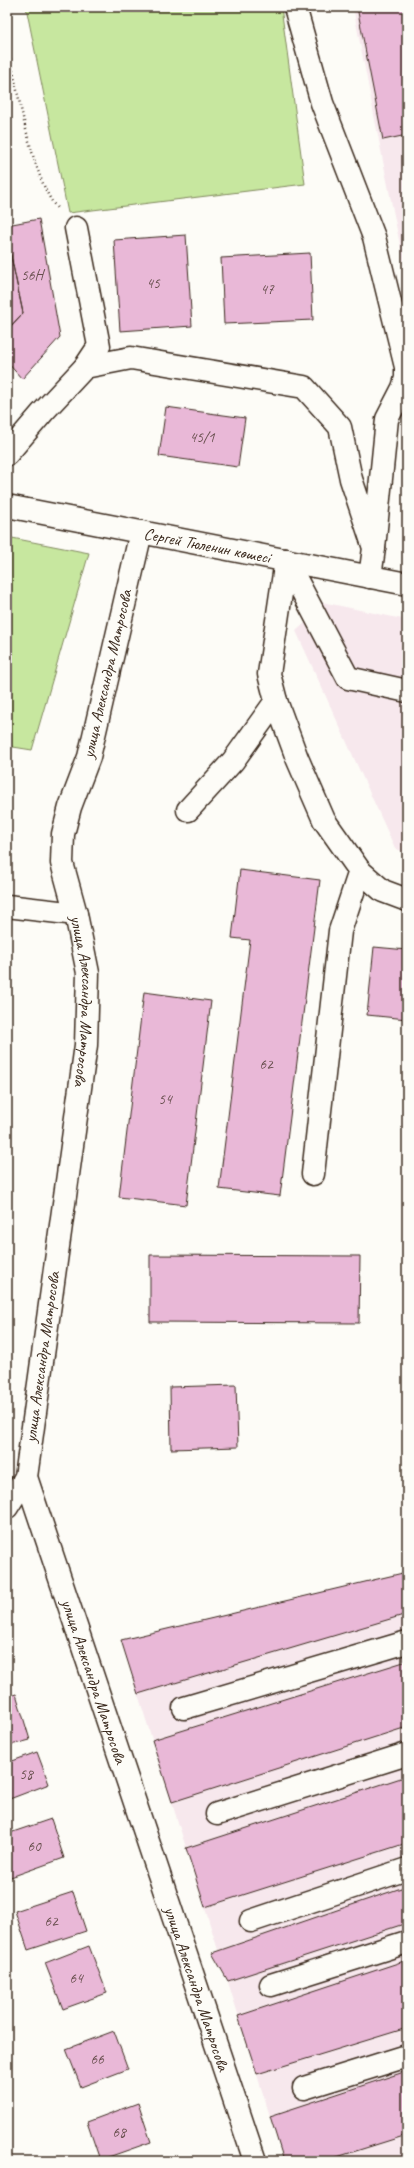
<svg xmlns="http://www.w3.org/2000/svg" width="414" height="2168" font-family="Caveat,sans-serif">
<rect width="100%" height="100%" fill="#fdfcf7"/>
<filter id="ink" filterUnits="userSpaceOnUse"><feTurbulence type="fractalNoise" baseFrequency=".025" numOctaves="2"/><feDisplacementMap in="SourceGraphic" scale="8" xChannelSelector="R" yChannelSelector="G"/><feConvolveMatrix kernelMatrix="1 2 1 2 8 2 1 2 1" color-interpolation-filters="sRGB"/></filter>
<g filter="url(#ink)">
<path fill="#f7e8ed" d="M353 7H407V279L384 166Z
M322 602 407 620V854L395 848 296 631 315 614Z
M407 1572V2161H284L121 1640Z"/>
<path fill="#c7e79f" stroke="#81885e" d="M26 7H281L305 184 68 213Z
M7 537 89 553 32 750 7 746Z"/>
<path fill="#e9b8d7" stroke="#3b2a1e" d="M357 7H407V135L383 140Z
M39 219 60 337 22 379 7 362V330L23 313 7 237V225Z
M186 235 192 326 120 331 114 240Z
M7 237 23 313 7 330Z
M310 253 313 320 224 324 221 258Z
M166 407 245 418 238 467 159 456Z
M240 870 320 880 280 1196 219 1189 250 940 232 938Z
M374 947 407 950V1019L367 1015Z
M144 992 211 1001 186 1205 119 1197Z
M150 1255 360 1256 359 1323 150 1322Z
M236 1385 238 1447 171 1449 170 1387Z
M407 1572V1614L138 1694 121 1640Z
M407 1661V1727L172 1802 152 1740Z
M16 1694 30 1740 7 1746V1697Z
M37 1752 49 1784 7 1800V1763Z
M407 1776V1843L205 1907 186 1848Z
M51 1819 64 1858 8 1878 7 1834Z
M407 1886V1923L228 1981 212 1953Z
M73 1892 86 1931 28 1950 15 1911Z
M89 1946 107 1993 63 2009 45 1963Z
M407 1960V2028L257 2074 238 2016Z
M114 2031 128 2069 81 2087 66 2049Z
M407 2071V2135L324 2161H284L270 2116Z
M138 2103 151 2142 100 2160 87 2122Z"/>
<g fill="none" stroke-linecap="round" stroke-linejoin="round">
<defs>
<g id="minor">
<path d="M295 7 322 103 374 237 406 367V378L403 388 387 419 374 548"/>
<path d="M76 228 99 346 85 367"/>
<path d="M7 454 43 412 85 367 131 358 304 387 340 427 351 479 374 548 370 577"/>
<path id="s1" d="M141 532 89 757 70 807 63 834 62 863 76 914 88 973 86 1045 26 1477 255 2161"/>
<path d="M286 560 269 674 276 701 297 758 324 820 360 871 383 891 407 900"/>
<path d="M286 560 348 678 407 691"/>
<path d="M188 810 233 761 276 701"/>
<path d="M7 906 76 914"/>
<path d="M313 1174 340 931 360 871"/>
<path d="M7 1507 26 1477"/>
<path d="M184 1708 407 1642"/>
<path d="M217 1814 407 1754"/>
<path d="M251 1921 407 1869"/>
<path d="M271 1985 407 1942"/>
<path d="M304 2088 407 2056"/>
</g>
<g id="major">
<path id="s2" d="M7 506 407 584"/>
</g>
</defs>
<use href="#minor" stroke="#3b2a1e" stroke-width="25"/>
<use href="#major" stroke="#3b2a1e" stroke-width="25"/>
<path stroke="#3b2a1e" stroke-width="2.5" stroke-dasharray="1 3" stroke-linecap="butt" d="M7 43C16 82 32 180 57 208"/>
<use href="#minor" stroke="#fdfcf7" stroke-width="22"/>
<use href="#major" stroke="#fdfcf7" stroke-width="22"/>
</g>
</g>
<g text-anchor="middle" dominant-baseline="central" stroke-width="3" stroke-linejoin="round" paint-order="stroke">
<g font-size="15" fill="#664e4c">
<text x="32" y="275">56Н</text>
<text x="153" y="283">45</text>
<text x="267" y="289">47</text>
<text x="202" y="437">45/1</text>
<text x="266" y="1064">62</text>
<text x="165" y="1099">54</text>
<text x="26" y="1774">58</text>
<text x="34" y="1846">60</text>
<text x="51" y="1921">62</text>
<text x="76" y="1978">64</text>
<text x="97" y="2059">66</text>
<text x="119" y="2132">68</text>
</g>
<g font-size="17" fill="#3b2a1e" stroke="#fdfcf7">
<text stroke="none"><textPath href="#s2" startOffset="204">Сергей Тюленин көшесі</textPath></text>
<text transform="translate(107 674) rotate(-77)">улица Александра Матросова</text>
<text stroke="none"><textPath href="#s1" startOffset="482">улица Александра Матросова</textPath></text>
<text transform="translate(42 1357) rotate(-82)">улица Александра Матросова</text>
<text stroke="none"><textPath href="#s1" startOffset="1178">улица Александра Матросова</textPath></text>
<text stroke="none"><textPath href="#s1" startOffset="1502">улица Александра Матросова</textPath></text>
</g>
</g>
<rect width="414" height="2168" fill="none" stroke="#fdfcf7" stroke-width="24"/>
<rect x="12" y="12" width="390" height="2144" fill="none" stroke="#3b2a1e" stroke-width="1.5" filter="url(#ink)"/>
</svg>
